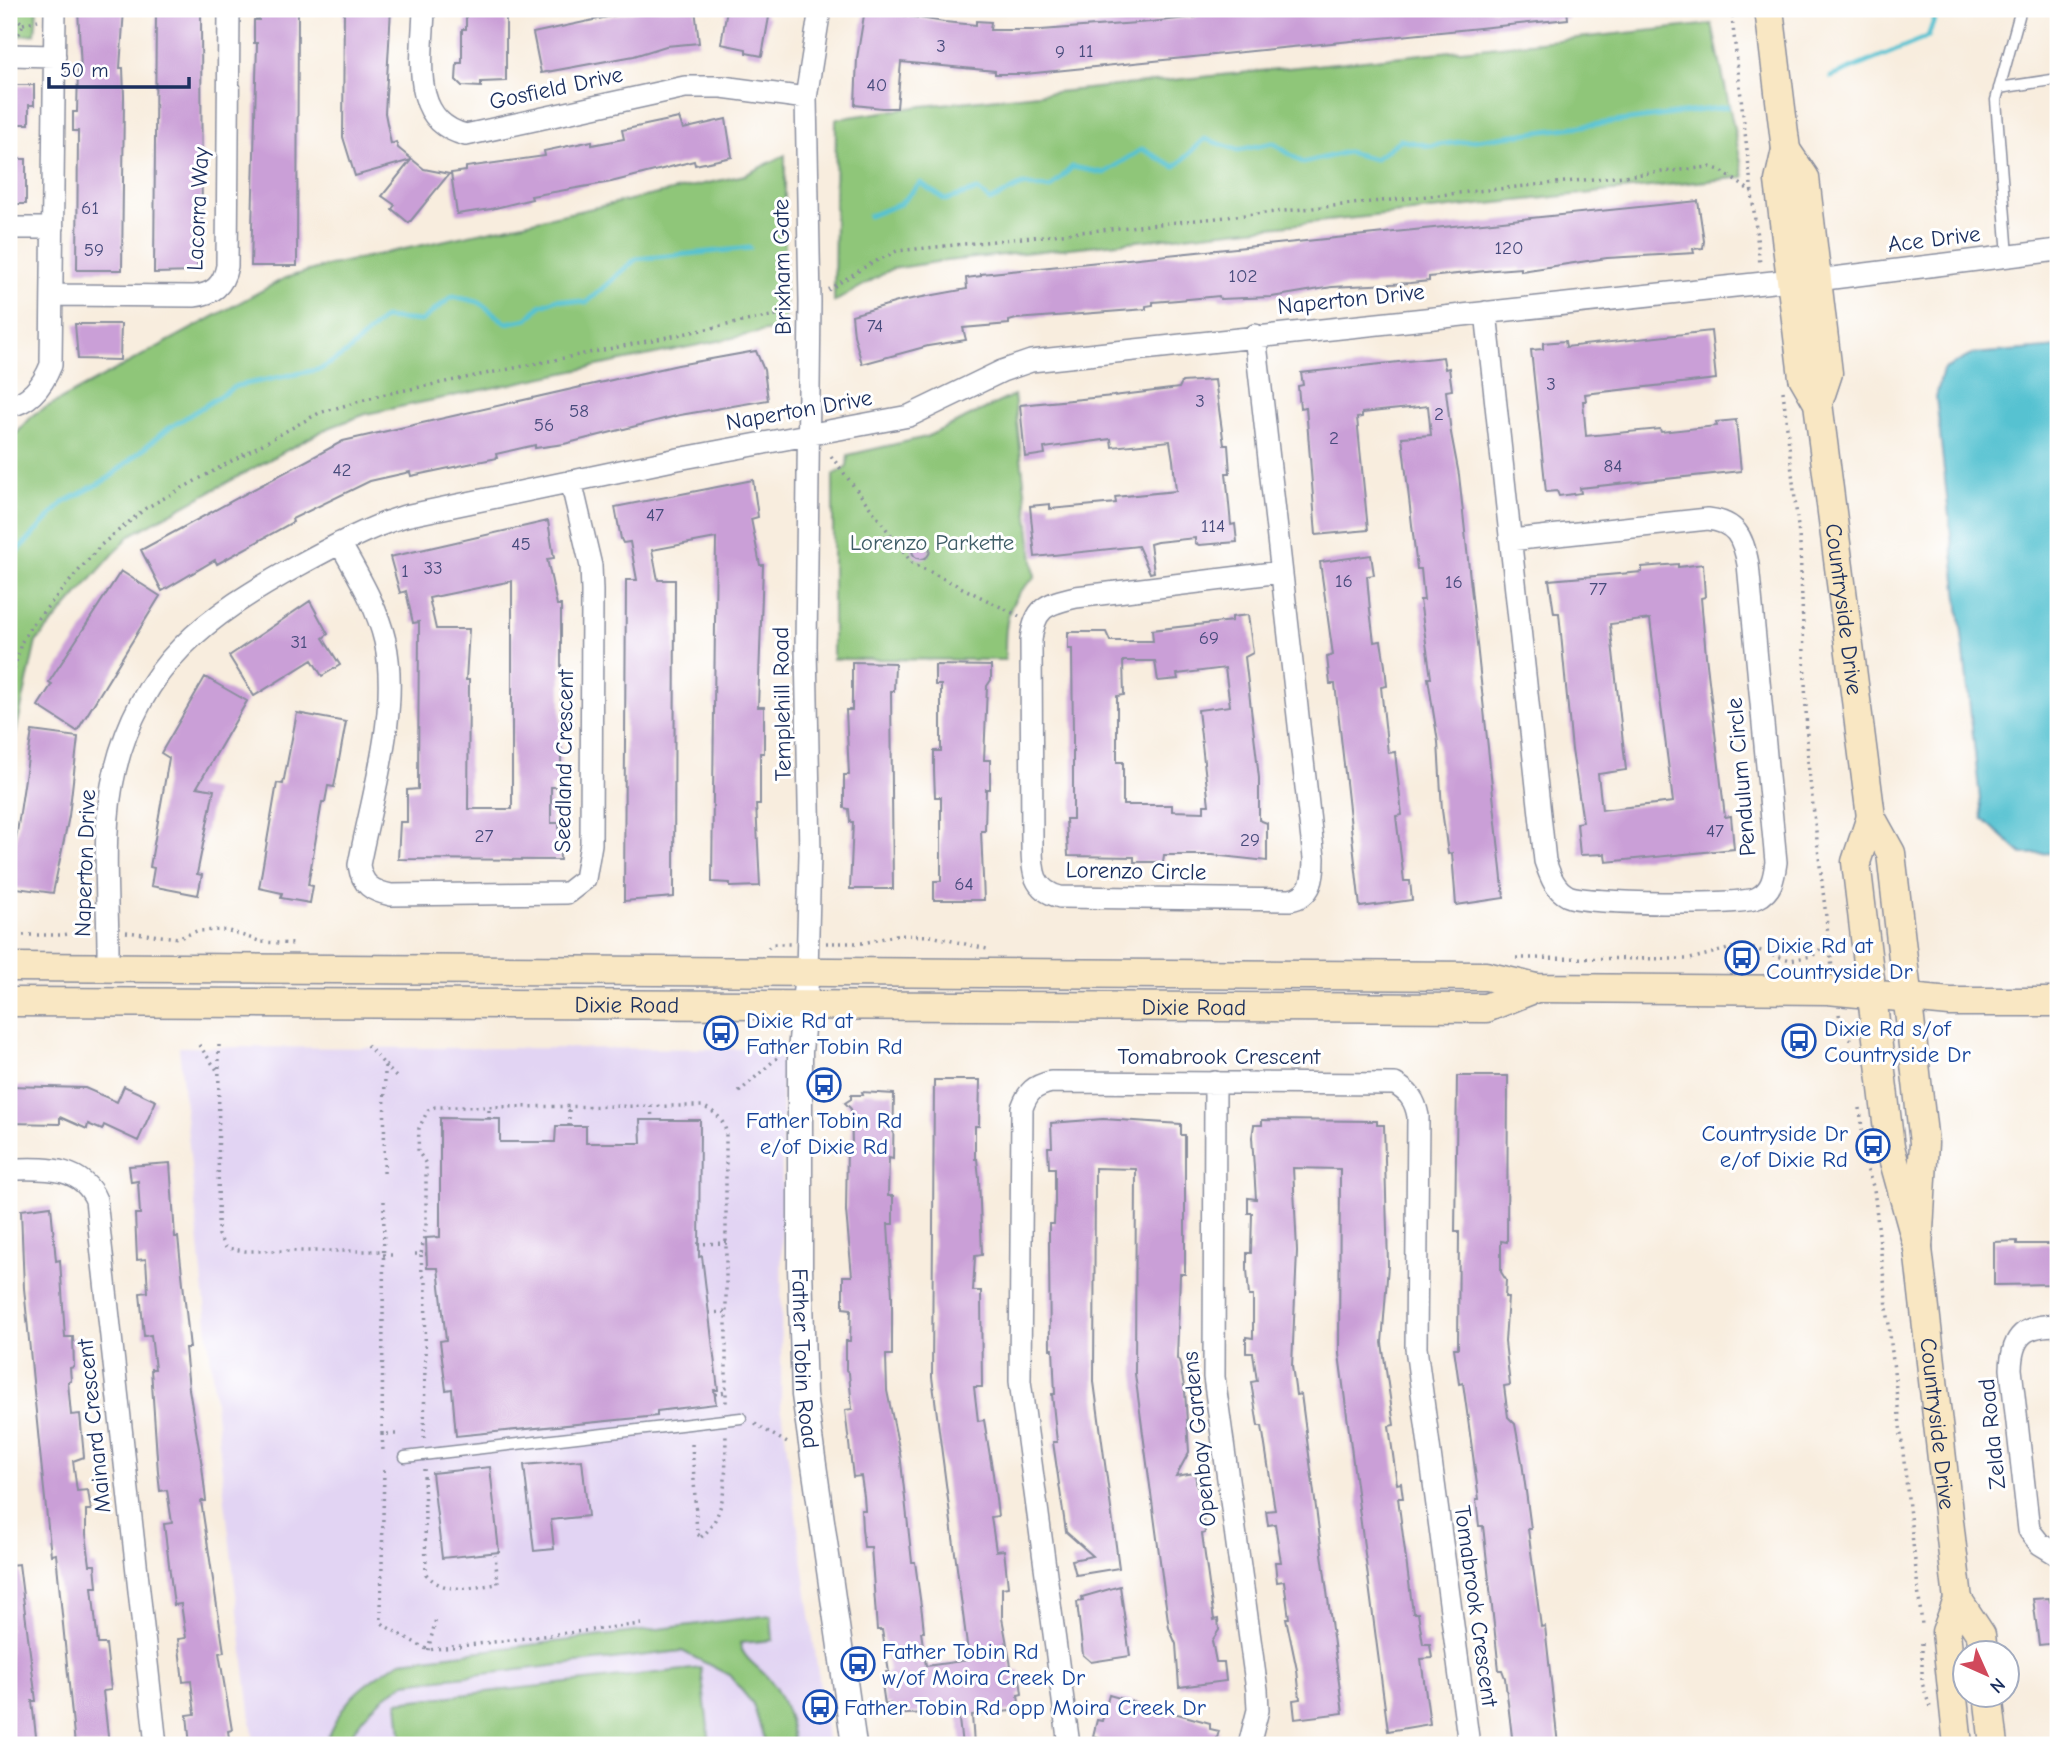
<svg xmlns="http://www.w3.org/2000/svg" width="2067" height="1754" font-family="'Comic Neue',sans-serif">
<rect width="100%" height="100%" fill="#fff"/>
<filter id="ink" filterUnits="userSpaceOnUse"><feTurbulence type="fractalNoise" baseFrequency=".0143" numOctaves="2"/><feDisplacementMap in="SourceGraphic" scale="14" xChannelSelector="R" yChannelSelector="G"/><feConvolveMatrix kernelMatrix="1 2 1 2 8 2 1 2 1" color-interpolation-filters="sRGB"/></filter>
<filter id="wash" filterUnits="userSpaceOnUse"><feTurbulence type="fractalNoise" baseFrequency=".00686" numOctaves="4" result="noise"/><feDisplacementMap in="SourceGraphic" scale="28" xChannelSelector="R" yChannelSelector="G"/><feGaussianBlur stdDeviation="1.57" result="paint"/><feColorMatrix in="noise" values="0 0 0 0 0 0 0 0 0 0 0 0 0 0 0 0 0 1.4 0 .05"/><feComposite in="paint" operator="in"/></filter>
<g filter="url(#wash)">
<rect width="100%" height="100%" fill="#f8edde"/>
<path fill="#e2d4f3" d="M179 1047 775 1049 782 1064V1077L781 1406 828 1745H254L225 1501Z"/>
<path fill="#8fc679" stroke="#557a6c" stroke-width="2" d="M9 9H37L35 34 9 37Z
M1712 24 1744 177 937 262 892 269 834 302 836 119 922 106Z
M785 155V327L366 414 326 429 130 535 36 642 9 763V442L34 414 285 278 326 266 745 175Z
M1014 395 1035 578C1005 600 1005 625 1005 660L833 659V475L847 467 848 455 926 437Z
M771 1615 773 1640 740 1643C743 1661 762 1668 771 1682 785 1701 791 1722 794 1745H766L753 1704 729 1675 682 1651 405 1683C380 1699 358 1716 347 1745H324C343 1699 359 1686 401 1661Z
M701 1668 710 1745H402L398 1702Z"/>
<path fill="#57c2d1" stroke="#397898" stroke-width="2" d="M2058 347V853L2022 854 1982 818 1936 397 1943 370 1973 354Z"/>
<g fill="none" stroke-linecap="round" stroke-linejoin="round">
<path stroke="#57c2d1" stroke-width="5" d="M1831 77 1928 37 1938 9
M869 216 900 204 921 183 945 200 978 190 990 201 1022 185 1051 188 1072 167 1104 173 1142 149 1175 167 1205 139 1238 150 1273 143 1303 163 1347 152 1375 159 1400 140 1430 146 1727 107
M9 560 63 503 109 478 166 430 236 386 321 369 348 352 384 318 421 321 453 296 479 302 506 323 528 319 540 306 557 299 586 303 636 259 750 248"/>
</g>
<g id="blocks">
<path fill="#ca9fd7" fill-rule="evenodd" d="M78 9H124L120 68H123L124 96 122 270H77L78 131H73V112H77L78 70H81Z
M156 9H201L202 246H199L197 272 154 273Z
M259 9H298L297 266H251L257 43H254V20H259Z
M344 9H391L385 113 391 144 396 142 398 148 424 169 449 174 409 223 392 209 395 205 382 196 411 160 355 176 343 137Z
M466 9H506V81L481 82V87L462 86 456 80 457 63H462V29H466Z
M645 9H695L699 43 666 46 634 56 541 73 533 33Z
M727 9H766L765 16 769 17 762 56 746 53V49L721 44Z
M865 9 944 22 976 25V21L991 22 990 30H1041L1151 22 1196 17 1197 11 1206 9H1567L1568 19 1025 74H995V71L901 62 897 108H882L855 105 857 58Z
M9 85H34V105H29V124H9Z
M679 118 683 129 726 119 732 157 695 165 694 161 611 182 531 196 532 199 491 209 457 214 451 173 466 171V167L545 156 544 151 592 141V145L624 139 622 130Z
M9 159H26V204H9Z
M1698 201 1704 241 1703 248 1693 249 1694 253 1607 258 1521 271V268L1495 270 1429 277V281L1410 283 1332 287 1272 297 1220 299 1219 296 1178 300 1153 302V305L1146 306V309L1016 319 1009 321V324L963 328 966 340 928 346 862 364 854 335 852 315 901 301 967 289 966 278 981 276V274Z
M75 324H121L120 360 78 359Z
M1711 331 1716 379 1585 394 1586 401H1583L1586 436 1660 429 1661 432 1717 426 1716 422 1736 420 1741 471 1580 488 1581 493 1559 496 1557 491 1546 492 1531 350 1543 349V343L1565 341 1566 347Z
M756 351 764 370 768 400 680 415 564 444 535 448V445L496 454 497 458 411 476 410 472 370 481 292 519 293 522 217 564 215 560 162 591 141 550 343 441 678 365Z
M1443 357 1445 369 1449 368 1452 390 1446 391 1451 433 1459 475 1504 898 1456 905 1452 853 1448 854 1442 810 1438 742 1428 678H1431L1420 600H1424L1421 569H1417L1402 437 1431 435 1428 406 1362 413V417L1357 418 1368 530 1316 535 1306 407 1300 408 1298 386 1303 385 1301 373Z
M1215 380 1224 445H1228L1230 473H1226L1231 525 1235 524 1237 542 1199 545 1195 543V538L1157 542 1150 544 1154 572 1150 573 1138 546 1035 557 1030 506 1050 504V509L1116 503 1115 497 1176 491 1173 460 1170 441 1112 447 1111 439 1044 448 1045 454 1025 457 1020 405 1113 396 1179 388 1182 382Z
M753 480 758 517 751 519 760 565H763L758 707H764V753H760V804H756L760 886 730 887V883L712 882 716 538 652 550 658 580H675L674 897 624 901 626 580H637L630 542 623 543 621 539 615 507Z
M548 521 554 558 547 559 557 605H561V787H551V823H559L560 860 398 859 400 822H407V790L418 789 419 622 413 623 406 591 400 593 390 557ZM512 581V809H468L469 680H466L469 629H436L429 598Z
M912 550a9 9 0 1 1 18 0a9 9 0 1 1-18 0Z
M1371 555 1374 575 1367 576 1370 610 1374 642 1381 641 1385 666 1387 686 1381 687 1388 753 1395 752 1402 815 1396 816 1404 881H1410L1412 900 1360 907 1335 684H1330L1327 657 1333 655 1320 562Z
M1678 564V567L1703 564 1705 597 1701 598 1706 656 1725 817 1731 816 1734 849 1606 862 1605 854 1580 855 1577 823 1583 822 1572 750 1559 613H1554L1549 580 1642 572V567ZM1650 619 1673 802 1602 810 1598 774 1626 770 1610 624Z
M121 571 160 596 77 731 38 706 52 684 49 682Z
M310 601 328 634 323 638 340 665 322 676 312 660 254 696 229 656Z
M1248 615 1253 653 1245 657 1259 778V820L1267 823V861L1212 855H1164L1163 862H1134V857L1068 856 1066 819H1073V735L1072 649H1068V632H1106L1110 641H1153L1152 630 1232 621V617ZM1123 661H1155L1158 681 1178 679 1177 674 1225 668 1230 706 1198 710 1209 805H1204V812L1172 811V805H1123V762H1117V696L1124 695Z
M852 662 895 663 894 691H891L893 889H850L853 822H850L849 809 844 808V775H849L846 710H852Z
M935 665 991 666V680L987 686 984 760H990V789H986L985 831H981L984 900H934V881H941V797H935L934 771V751H941V685H935Z
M205 677 247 701 197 787 214 790 197 874 202 875 198 895 151 886 154 868 150 867 169 758 161 753Z
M297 713 346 722 334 787 328 786 325 802H322L308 885 313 886 310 903 281 898 282 893 259 888 277 783 283 784Z
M32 731 78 737 69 816 53 893 9 887Z
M1457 1076H1508L1507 1242 1501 1241V1272L1506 1280 1505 1297H1508L1505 1342 1510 1385 1504 1386 1508 1417 1515 1424 1522 1462 1531 1529H1528L1541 1627 1545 1626 1558 1745H1513L1505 1678 1502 1670H1499L1483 1526H1479L1476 1499H1479L1463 1383 1459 1384 1454 1348H1458L1459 1232H1455Z
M934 1080H980L979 1126H975V1159H977L979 1178 982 1255 975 1256 973 1291H981L982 1387H974L978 1421 984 1420 993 1474 998 1516 991 1517 996 1551 1004 1550 1008 1587 1002 1588V1618L1012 1671 1019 1670 1022 1694 1018 1695 1020 1710 972 1715 974 1745H962L958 1711 892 1715 890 1704 885 1705 882 1684 887 1683 886 1672H889L882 1630H877L871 1547H864L862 1529 861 1510H865L864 1496 861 1476 853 1477 845 1410 852 1409 849 1373 846 1370V1341H850L851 1309 843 1308V1276H852L846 1211 847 1145H852L851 1109 845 1103 851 1099V1095H863L862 1092 894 1094 893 1159 889 1158 888 1196H893V1224H888L892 1295V1355H886L887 1391 900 1453 912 1562H915L922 1613 924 1632H921L926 1666 969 1660 932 1377Z
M9 1086 85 1088 117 1102 124 1086 156 1101 138 1141 104 1125 102 1130 88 1124 87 1129 60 1117V1124L9 1123Z
M440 1118 500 1119V1142H555L556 1126H586V1143H641L640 1120H700L699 1257 702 1256 718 1390H714L716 1404 657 1411V1416L456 1436 452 1389 446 1390 440 1341 446 1340 438 1268H427L426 1238 440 1237Z
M1103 1119 1181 1124V1135H1185V1274H1180L1177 1359 1179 1360 1185 1391 1189 1452 1176 1476 1195 1473 1197 1487H1199L1205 1533 1202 1534 1214 1620 1218 1619 1219 1630 1212 1641 1216 1662H1224L1226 1681 1179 1687 1176 1644 1169 1628 1135 1374 1136 1169 1095 1168 1094 1382 1119 1568 1076 1575 1072 1560 1093 1556 1066 1532 1053 1442H1057L1052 1394H1055L1053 1349H1050L1049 1252V1224H1054L1055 1202V1168H1049L1048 1147H1052L1051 1123Z
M1262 1120 1377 1121V1125H1384L1388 1265 1382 1343 1394 1425 1389 1426 1397 1484 1401 1483 1403 1498H1398L1413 1613H1418L1423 1644H1430L1432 1658 1421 1659 1430 1724 1388 1731 1339 1354 1340 1169 1293 1168 1297 1251 1292 1366 1296 1395 1301 1394 1343 1713 1295 1719 1293 1700 1300 1699 1297 1670 1286 1618H1289L1284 1581 1277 1582 1275 1562H1281L1275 1524 1268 1525 1266 1511 1275 1510 1262 1426H1258L1251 1382 1257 1381 1253 1353H1246V1337L1253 1338V1296H1249L1247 1269V1253H1251L1252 1213H1248V1198L1256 1199 1252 1137 1254 1125H1262Z
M170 1163 175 1237H178L190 1348H185L189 1389 202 1466 206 1501H201L224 1652 219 1653 232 1730 228 1731 230 1745H190L187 1715 195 1714 191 1681 183 1682 178 1639 186 1638 181 1604 174 1605 164 1524 172 1523 167 1490 160 1491 158 1472 151 1369H155L151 1335 144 1336 140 1293 148 1292 146 1259 137 1260 135 1214H140L138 1181 131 1182 129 1166Z
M51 1206 56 1261 60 1260 65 1337H73L74 1367 70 1368 71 1381 68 1382 71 1415 80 1414 84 1457 73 1461 77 1491 88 1490 91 1510H86V1534L90 1565H95L97 1587H92L98 1644H106L108 1663 111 1690 103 1691 109 1745H75L56 1554 51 1555 39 1443 24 1288 21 1210Z
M2017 1241V1244H2056L2058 1280H2051V1284L1994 1285V1242Z
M582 1460 588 1516 551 1520 554 1549 534 1551 524 1465Z
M490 1467 499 1552 442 1558 432 1473Z
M19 1564 36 1701H32L37 1745H9V1565Z
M1120 1586 1130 1656 1091 1662 1083 1655 1077 1602 1083 1601 1082 1597Z
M2049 1598 2050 1602 2058 1601V1643L2039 1645 2033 1599Z
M1109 1695 1210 1723V1729L1219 1731 1215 1745H1116L1097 1740 1098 1737 1093 1736 1097 1720 1102 1721Z"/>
</g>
</g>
<g filter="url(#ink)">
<use href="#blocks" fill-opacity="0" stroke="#8a8e9e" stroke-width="2"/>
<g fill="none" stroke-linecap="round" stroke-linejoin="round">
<defs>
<path id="service" d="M1999 88 2058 79
M2008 256 1996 100 2021 9
M405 1457 741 1418"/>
<path id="minor" d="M424 9C423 55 408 121 466 135L685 87H722L806 98
M9 55 55 56
M9 228H53
M1817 280 2058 250
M54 295 194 296C213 294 223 286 227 266L229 9
M1486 312 1545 861C1550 875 1554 889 1568 896 1586 904 1740 906 1757 898 1772 891 1774 877 1776 862L1748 564C1743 537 1736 522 1708 519L1511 540
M1255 335 1314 858C1314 878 1312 896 1290 900L1060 897C1033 890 1032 871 1032 846L1031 640C1035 608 1045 604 1076 597L1281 572
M9 406C31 402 43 385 51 365L55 9
M340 543C357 574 377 606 385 641 400 710 372 796 359 865 362 885 372 891 391 895L567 893 585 879 591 844 592 591 591 566 571 481
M108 967C109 904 100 833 115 771 141 663 207 616 299 565 334 546 367 528 405 516L678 459 909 416 1002 371 1031 361 1791 280
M807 971 810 854 806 648 810 302 806 98 820 9
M1215 1082 1214 1377 1257 1690 1258 1710 1249 1745
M9 1169C41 1169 81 1164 96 1200L156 1745
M2058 1325C2025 1325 2012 1335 2011 1369L2029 1530 2040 1544 2058 1555
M1069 1745 1020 1381 1022 1108C1028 1091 1034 1086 1051 1082L1395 1084C1409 1092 1415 1100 1418 1116L1416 1348 1469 1745"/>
<g id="tertiary">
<path id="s1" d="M807 971 800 1052V1268L804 1395 854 1745"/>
</g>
<g id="secondary">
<path id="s2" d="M1769 9 1786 150 1779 181 1803 377 1818 403 1871 817 1891 853 1924 1143 1918 1248"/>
<path d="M1786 150 1805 178 1828 373 1818 403"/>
<path id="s3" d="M1871 817 1856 862 1890 1147 1918 1248 1958 1600 1946 1632 1958 1745"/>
<path d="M9 967 1486 976 1536 988 1828 990 1950 1002H2058"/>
<path id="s4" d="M9 1002 1486 1008 1536 988"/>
<path d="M1958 1600 1981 1635 1983 1652"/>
<path d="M1988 1694 1994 1745"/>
</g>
</defs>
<use href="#service" stroke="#8a8e9e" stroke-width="13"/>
<use href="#minor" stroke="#8a8e9e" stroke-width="24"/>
<use href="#tertiary" stroke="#8a8e9e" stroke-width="27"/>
<use href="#secondary" stroke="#8a8e9e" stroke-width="31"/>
<path stroke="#8a8e9e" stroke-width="3.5" stroke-dasharray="2 5" stroke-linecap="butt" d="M1731 9 1760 264
M9 11 23 24 18 36
M23 24 38 20
M828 290 868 265 897 251 1710 167 1720 170 1752 192
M1783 391 1800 545 1808 763 1832 968
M831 456 912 563 1019 616
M9 689 21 643 31 626 101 545 146 508 319 413 381 395 791 312
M126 932 179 938 197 931 226 930 262 942 296 944
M9 935H62L90 931
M826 943H864L896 935 931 936 987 949
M768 948 773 944H790
M1516 958 1690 959 1732 948 1755 949 1790 960 1812 956 1829 944
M1839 1014 1842 1031 1854 1043
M199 1045 217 1070
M219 1045 218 1235 226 1248 245 1251H383
M367 1045 385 1065 384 1178
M385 1065 397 1078
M739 1092 779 1056
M651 1106 652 1120
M1860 1108 1865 1163 1874 1189 1922 1625
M489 1119V1106
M569 1126V1105
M384 1201 382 1434H396
M697 1244 727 1243
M415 1254H421L422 1274 426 1281 424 1441
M427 1254H421L426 1226V1164L418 1151 419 1128 428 1110 435 1107 702 1106C715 1112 722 1117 726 1131V1405
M383 1255H397
M709 1313 727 1312
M715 1394 726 1392
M755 1424 789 1444
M382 1434 383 1451
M692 1444 697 1534 704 1538
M424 1469 426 1574C445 1596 472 1587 498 1584L495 1555
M384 1470 381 1610V1622L387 1627 428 1650 641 1624
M701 1537C730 1514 725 1466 726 1433
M1922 1643V1683L1930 1707
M428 1650 436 1619"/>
<use href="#service" stroke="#fff" stroke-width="10"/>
<use href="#minor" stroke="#fff" stroke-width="21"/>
<use href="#tertiary" stroke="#fff" stroke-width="24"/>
<use href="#secondary" stroke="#f9e7c3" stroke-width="28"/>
</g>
</g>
<defs>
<symbol id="bus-ring" viewBox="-11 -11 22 22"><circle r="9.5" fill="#fff" stroke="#1a4fb4" stroke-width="1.5"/><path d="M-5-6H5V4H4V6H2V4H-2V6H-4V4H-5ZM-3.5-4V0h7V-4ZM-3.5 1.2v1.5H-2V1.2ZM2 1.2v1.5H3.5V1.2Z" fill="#1a4fb4"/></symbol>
</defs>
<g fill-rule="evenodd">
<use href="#bus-ring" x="1723" y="939" width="38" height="38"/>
<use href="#bus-ring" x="702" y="1014" width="38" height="38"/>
<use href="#bus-ring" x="1780" y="1022" width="38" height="38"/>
<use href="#bus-ring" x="805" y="1066" width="38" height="38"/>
<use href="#bus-ring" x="1854" y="1127" width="38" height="38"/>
<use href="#bus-ring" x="839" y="1645" width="38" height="38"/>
<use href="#bus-ring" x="801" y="1688" width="38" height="38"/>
</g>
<g text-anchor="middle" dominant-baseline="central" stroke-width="6" stroke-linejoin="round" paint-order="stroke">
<g font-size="19" fill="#474b7c">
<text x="941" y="46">3</text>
<text x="1086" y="51">11</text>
<text x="1060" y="52">9</text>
<text x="877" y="85">40</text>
<text x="90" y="208">61</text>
<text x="1509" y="248">120</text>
<text x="94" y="250">59</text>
<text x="1243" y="276">102</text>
<text x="875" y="326">74</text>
<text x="1551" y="384">3</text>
<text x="1200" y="401">3</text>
<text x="579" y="411">58</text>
<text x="1439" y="414">2</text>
<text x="544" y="425">56</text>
<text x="1334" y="438">2</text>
<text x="1613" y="466">84</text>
<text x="342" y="470">42</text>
<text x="655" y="515">47</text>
<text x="1213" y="526">114</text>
<text x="521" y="544">45</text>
<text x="433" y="568">33</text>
<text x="405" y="571">1</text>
<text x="1344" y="581">16</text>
<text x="1454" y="582">16</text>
<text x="1598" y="589">77</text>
<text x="1209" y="638">69</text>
<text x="299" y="642">31</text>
<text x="1715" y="831">47</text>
<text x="484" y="836">27</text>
<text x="1250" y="840">29</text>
<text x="964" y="884">64</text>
</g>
<g font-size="23" fill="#1b2f5e" stroke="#fff">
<text transform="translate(556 88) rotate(-12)">Gosfield Drive</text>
<text transform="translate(198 209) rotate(-87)">Lacorra Way</text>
<text transform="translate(1934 239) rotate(-7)">Ace Drive</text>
<text transform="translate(782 267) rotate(-91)">Brixham Gate</text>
<text transform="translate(1351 299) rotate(-6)">Naperton Drive</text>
<text transform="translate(799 410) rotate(-10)">Naperton Drive</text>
<text stroke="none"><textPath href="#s2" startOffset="609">Countryside Drive</textPath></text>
<text transform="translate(782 704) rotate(-91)">Templehill Road</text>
<text transform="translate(564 761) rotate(-89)">Seedland Crescent</text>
<text transform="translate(1741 777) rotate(-95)">Pendulum Circle</text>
<text transform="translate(85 863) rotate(-88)">Naperton Drive</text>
<text transform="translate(1136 871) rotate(1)">Lorenzo Circle</text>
<text stroke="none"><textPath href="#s4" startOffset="618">Dixie Road</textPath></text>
<text stroke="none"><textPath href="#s4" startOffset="1185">Dixie Road</textPath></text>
<text x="1219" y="1056">Tomabrook Crescent</text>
<text stroke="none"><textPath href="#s1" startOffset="388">Father Tobin Road</textPath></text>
<text stroke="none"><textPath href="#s3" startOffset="616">Countryside Drive</textPath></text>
<text transform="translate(94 1426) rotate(-96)">Mainard Crescent</text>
<text transform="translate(1992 1434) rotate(-96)">Zelda Road</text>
<text transform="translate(1199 1439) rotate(-96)">Openbay Gardens</text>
<text transform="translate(1476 1606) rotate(82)">Tomabrook Crescent</text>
</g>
<g font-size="23" fill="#3e5c66" stroke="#fff">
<text x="932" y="542">Lorenzo Parkette</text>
</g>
<g font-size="23" fill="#164399" stroke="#fff" text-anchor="start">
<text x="1766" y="945">Dixie Rd at<tspan x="1766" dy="26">Countryside Dr</tspan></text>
<text x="746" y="1020">Dixie Rd at<tspan x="746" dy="26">Father Tobin Rd</tspan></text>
<text x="1824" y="1028">Dixie Rd s/of<tspan x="1824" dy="26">Countryside Dr</tspan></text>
<text x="824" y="1120" text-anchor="middle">Father Tobin Rd<tspan x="824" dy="26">e/of Dixie Rd</tspan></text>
<text x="1848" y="1133" text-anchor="end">Countryside Dr<tspan x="1848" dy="26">e/of Dixie Rd</tspan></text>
<text x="882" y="1651">Father Tobin Rd<tspan x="882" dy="26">w/of Moira Creek Dr</tspan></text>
<text x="844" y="1707">Father Tobin Rd opp Moira Creek Dr</text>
</g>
</g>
<rect width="2067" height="1754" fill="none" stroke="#fff" stroke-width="35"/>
<g transform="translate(1986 1674) rotate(135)"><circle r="33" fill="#ffffff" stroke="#a4acbf" stroke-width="2"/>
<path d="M0-5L12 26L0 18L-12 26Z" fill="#d1495b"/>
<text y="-10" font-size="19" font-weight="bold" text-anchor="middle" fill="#1b2f5e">N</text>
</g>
<path d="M49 77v10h140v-10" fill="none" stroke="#1b2f5e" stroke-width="3.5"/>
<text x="60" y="77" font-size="21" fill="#1b2f5e" stroke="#ffffff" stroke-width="5" paint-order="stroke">50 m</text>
</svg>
